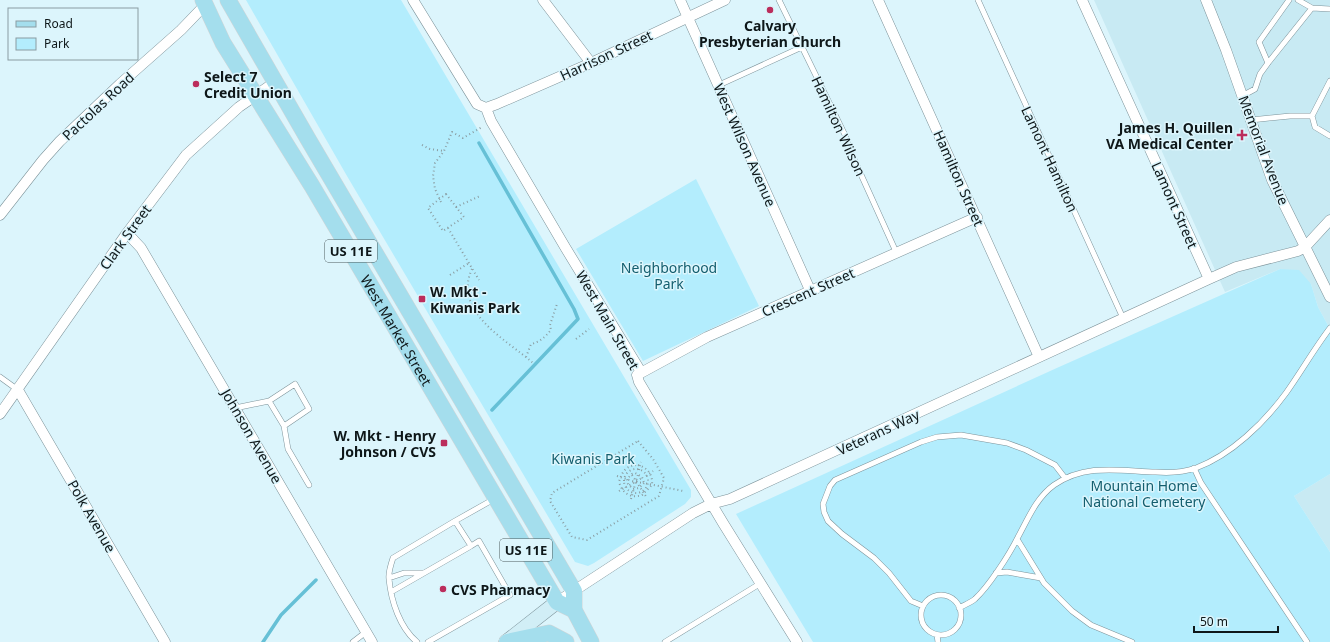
<svg xmlns="http://www.w3.org/2000/svg" width="1330" height="642" font-family="'Noto Sans',sans-serif">
<rect width="100%" height="100%" fill="#dcf5fc"/>
<path fill="#c8eaf3" d="M1094 0H1330V329L1318 307 1311 284 1280 269 1225 292Z
M1330 474V552L1294 496Z"/>
<path fill="#b3edfd" d="M246 0H401L691 490V497L685 504 594 563 588 566 575 562 347 176Z
M696 179 759 306 643 361 576 249Z
M1280 269 1299 270 1311 284 1318 307 1330 329V474L1294 496 1330 552V642H813L736 514 1059 367Z"/>
<g fill="none" stroke-linecap="round" stroke-linejoin="round">
<path stroke="#66c0d6" stroke-width="3.5" d="M479 143 574 309 578 319 492 410
M263 642 281 615 316 580"/>
<defs>
<path id="lane" d="M779 0 845 135 849 148 897 254
M978 0 1123 318
M1298 0 1312 8 1330 9
M1268 63 1259 42 1289 0
M1330 81 1312 116 1315 127 1330 136
M719 85 802 47
M1242 96 1255 89 1260 74 1268 63 1312 8
M1251 120 1290 116H1312
M0 377 18 390
M269 401 295 384 309 409 284 426
M235 408 269 401 284 426 288 449 309 485
M1194 468 1201 483 1307 642
M1017 539 1044 583 1072 611 1091 625 1132 642
M996 573 1007 572 1041 578
M389 578 404 573H423
M391 592 471 546
M921 615a20 20 0 1 1 40 0a20 20 0 1 1-40 0Z
M923 606 911 601 889 573 874 558 842 534 828 521 824 512 823 504 830 486 835 480 921 442 937 437 961 435 1007 443 1026 450 1055 465 1065 478
M959 608C964 605 970 603 975 599 989 586 1009 555 1018 537 1028 519 1036 498 1054 485 1086 463 1120 471 1156 472 1169 473 1184 472 1196 468 1231 455 1264 423 1286 393 1301 372 1314 349 1330 328
M937 635 938 642
M353 642 366 632
M417 642C400 628 391 601 389 579 388 573 391 564 393 558L455 521
M428 642 510 595 479 541 471 546 455 521 494 499
M665 642 761 583"/>
<path id="street" d="M413 0 477 104 486 108 491 121 565 247 641 372
M543 0 591 63
M680 0 810 290
M878 0 1039 357
M1082 0 1209 279
M1206 0 1226 50 1272 180 1330 297
M486 108 497 104 591 63 725 0
M0 215 43 160 60 141 120 84 181 30 205 5
M127 233 141 248 372 642
M18 390 165 642
M0 414 127 233 186 155 239 107 275 82
M557 602 693 513 711 504 730 499 1209 279 1236 267 1298 251 1305 247 1330 220
M797 642 723 523 639 382 637 375 707 337 977 217"/>
<path id="secondary" d="M506 642 557 602"/>
<g id="primary">
<path id="s1" d="M203 0 223 43 312 186 557 602 574 610"/>
<path d="M228 0 308 139 574 591V610L591 642"/>
<path d="M507 642 549 633 566 642"/>
</g>
</defs>
<use href="#lane" stroke="#7d939a" stroke-width="6"/>
<use href="#street" stroke="#7d939a" stroke-width="11"/>
<use href="#secondary" stroke="#7d939a" stroke-width="15"/>
<use href="#primary" stroke="#d4d5d6" stroke-width="17"/>
<path stroke="#8b9ea3" stroke-width="2" stroke-dasharray="1 3" stroke-linecap="butt" d="M422 145 430 149 444 151
M446 194 464 217 443 231 428 208Z
M441 202 435 189 433 176 435 163 444 151 452 132 463 138 482 127
M456 207 480 196
M448 228 479 280
M472 269C452 312 507 340 533 363
M450 275 469 263
M576 339 589 329
M526 357 531 344C540 342 545 337 551 330L550 325 557 304
M638 441 653 459 664 478 659 496 587 540 572 537 550 501 552 493Z
M638 465C648 468 653 475 652 485L642 495C631 499 622 493 619 482 622 471 627 465 638 465Z
M624 481a12 12 0 1 1 24 0a12 12 0 1 1-24 0Z
M639 470 641 462
M632 475 647 498
M617 476 635 482 644 483
M646 476 653 471
M644 483 639 488 633 489 628 484 627 479 632 474 635 473 642 477 644 483 683 491
M619 491 642 478
M631 499 638 474"/>
<use href="#lane" stroke="#fff" stroke-width="5"/>
<use href="#street" stroke="#fff" stroke-width="10"/>
<use href="#secondary" stroke="#d1eef6" stroke-width="14"/>
<use href="#primary" stroke="#a4deed" stroke-width="16"/>
</g>
<g fill="#bb2d5c" stroke="#dcf5fc" stroke-width="1.5">
<circle cx="770" cy="10" r="4"/>
<circle cx="196" cy="84" r="4"/>
<path d="M1240 129h4v4h4v4h-4v4h-4v-4h-4v-4h4z"/>
<rect x="418" y="295" width="8" height="8" rx="2"/>
<rect x="440" y="439" width="8" height="8" rx="2"/>
<circle cx="443" cy="589" r="4"/>
</g>
<g text-anchor="middle" dominant-baseline="central" stroke-width="3" stroke-linejoin="round" paint-order="stroke">
<g fill="#dcf5fc" stroke="#4c5a5d" stroke-width="1">
<rect x="325" y="240" width="52" height="22" rx="3"/>
<rect x="500" y="539" width="52" height="22" rx="3"/>
</g>
<g font-size="13" font-weight="bold" fill="#0e1719">
<text x="351" y="251">US 11E</text>
<text x="526" y="550">US 11E</text>
</g>
<g font-size="14" font-weight="bold" fill="#0e1719" stroke="#dcf5fc" text-anchor="start">
<text x="770" y="25" text-anchor="middle">Calvary<tspan x="770" dy="16">Presbyterian Church</tspan></text>
<text x="204" y="76">Select 7<tspan x="204" dy="16">Credit Union</tspan></text>
<text x="1233" y="127" text-anchor="end">James H. Quillen<tspan x="1233" dy="16">VA Medical Center</tspan></text>
<text x="430" y="291">W. Mkt -<tspan x="430" dy="16">Kiwanis Park</tspan></text>
<text x="436" y="435" text-anchor="end">W. Mkt - Henry<tspan x="436" dy="16">Johnson / CVS</tspan></text>
<text x="451" y="589">CVS Pharmacy</text>
</g>
<g font-size="14" fill="#0e1719" stroke="#dcf5fc">
<text transform="translate(606 55) rotate(-25)">Harrison Street</text>
<text transform="translate(98 106) rotate(-43)">Pactolas Road</text>
<text transform="translate(839 126) rotate(65)">Hamilton Wilson</text>
<text transform="translate(745 145) rotate(66)">West Wilson Avenue</text>
<text transform="translate(1264 150) rotate(69)">Memorial Avenue</text>
<text transform="translate(1050 159) rotate(65)">Lamont Hamilton</text>
<text transform="translate(959 178) rotate(66)">Hamilton Street</text>
<text transform="translate(1175 205) rotate(66)">Lamont Street</text>
<text transform="translate(125 237) rotate(-54)">Clark Street</text>
<text transform="translate(808 292) rotate(-24)">Crescent Street</text>
<text transform="translate(608 320) rotate(60)">West Main Street</text>
<text stroke="none"><textPath href="#s1" startOffset="383">West Market Street</textPath></text>
<text transform="translate(878 432) rotate(-25)">Veterans Way</text>
<text transform="translate(252 436) rotate(60)">Johnson Avenue</text>
<text transform="translate(92 516) rotate(60)">Polk Avenue</text>
</g>
<g font-size="14" fill="#135e6e" stroke="#dcf5fc">
<text x="669" y="267">Neighborhood<tspan x="669" dy="16">Park</tspan></text>
<text x="593" y="458">Kiwanis Park</text>
<text x="1144" y="485">Mountain Home<tspan x="1144" dy="16">National Cemetery</tspan></text>
</g>
</g>
<rect x="8" y="8" width="130" height="52" fill="#dcf5fc" stroke="#8a9ca1"/>
<rect x="16" y="21" width="20" height="6" fill="#a4deed" stroke="#8a9ca1"/>
<text x="44" y="28" font-size="12" fill="#0e1719">Road</text>
<rect x="16" y="38" width="20" height="12" fill="#b3edfd" stroke="#8a9ca1"/>
<text x="44" y="48" font-size="12" fill="#0e1719">Park</text>
<path d="M1194 626v6h84v-6" fill="none" stroke="#0e1719" stroke-width="2"/>
<text x="1200" y="626" font-size="12" fill="#0e1719" stroke="#dcf5fc" stroke-width="3" paint-order="stroke">50 m</text>
</svg>
